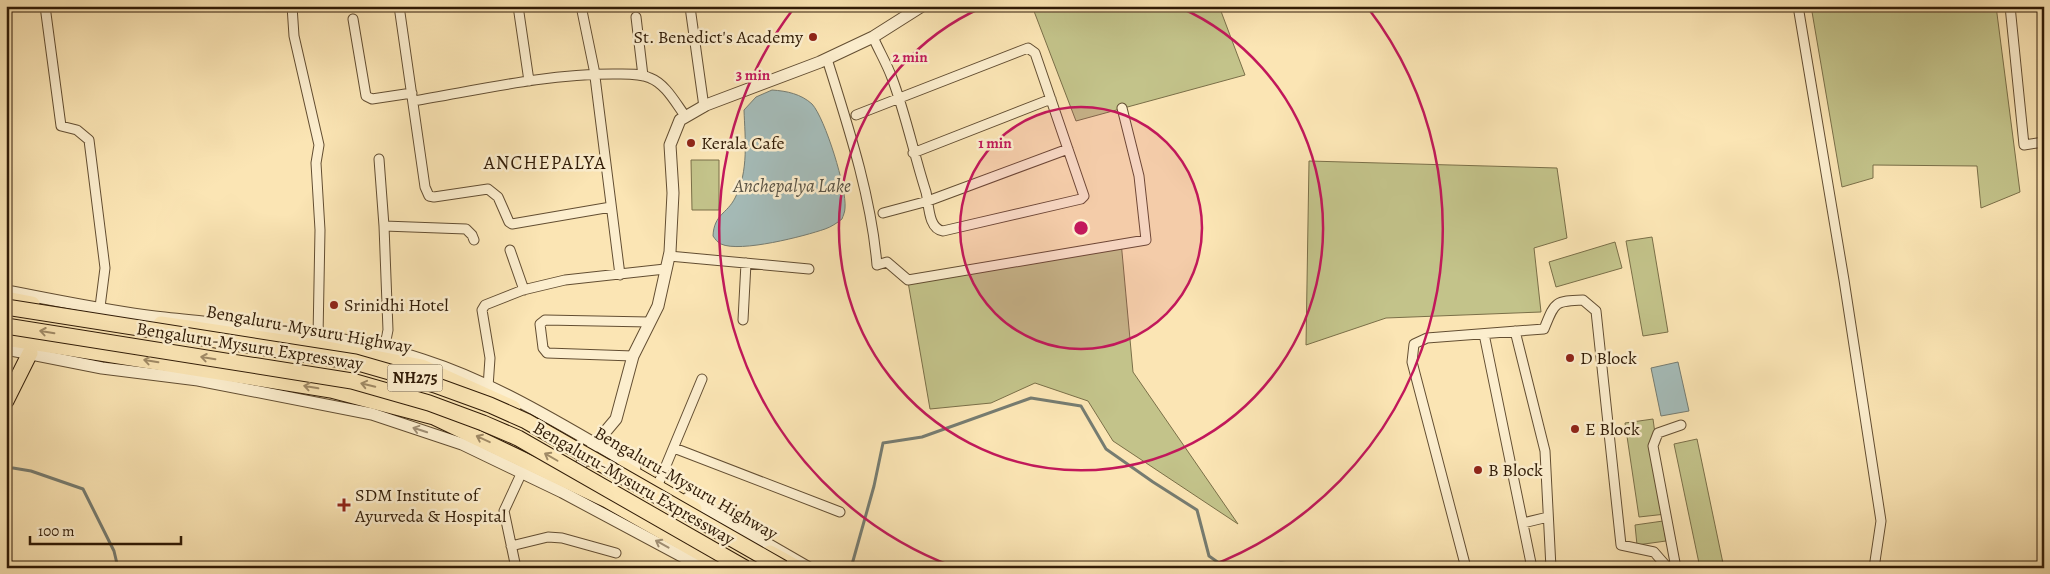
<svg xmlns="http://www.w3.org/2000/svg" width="2050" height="574" font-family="Alegreya,serif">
<rect width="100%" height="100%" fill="#fbe5b4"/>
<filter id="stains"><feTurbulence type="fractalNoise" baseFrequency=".004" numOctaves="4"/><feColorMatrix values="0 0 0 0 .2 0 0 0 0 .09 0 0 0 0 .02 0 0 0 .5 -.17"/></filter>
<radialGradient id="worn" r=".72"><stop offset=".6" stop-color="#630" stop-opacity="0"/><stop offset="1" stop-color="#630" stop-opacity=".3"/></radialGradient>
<path fill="#c3c38a" stroke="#7a6f48" d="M1032 6H1219L1245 75 1076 121Z
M1811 6H1996L2020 192 1981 208 1977 166 1873 165V178L1842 187Z
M691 160H719V210H692Z
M1309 161 1557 168 1567 238 1534 248 1541 312 1386 318 1306 345Z
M1652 237 1668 332 1643 336 1626 241Z
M1121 241 1133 372 1238 524 1113 441 1088 401 1035 383 991 403 930 409 908 282Z
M1615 242 1622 268 1556 287 1549 262Z
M1653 419 1666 514 1639 517 1625 423Z
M1697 439 1724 568H1700L1674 444Z
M1663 521 1666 541 1637 545 1635 525Z"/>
<path fill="#a5bcb9" stroke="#767c71" d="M772 90C787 91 801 94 812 104 825 118 847 189 845 208 845 212 843 216 842 219 837 223 831 227 825 229 805 236 740 253 721 244 718 243 715 239 713 236 714 214 727 214 735 198 749 172 745 138 744 110L756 97Z
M1678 362 1689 411 1661 416 1651 368Z"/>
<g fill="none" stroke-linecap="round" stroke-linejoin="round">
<path stroke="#767c71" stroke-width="3" d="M13 468 31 471 83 489 114 551 118 568
M851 568 874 486 883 443 922 437 1031 398 1081 406 1106 449 1153 482 1197 510 1209 556 1226 568
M1254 568 1281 563 1335 568"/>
<defs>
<path id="minor" d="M45 6 61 126 77 130 89 140 105 268 100 307
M292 6 294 36 319 145 316 163 320 230 318 337
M399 6 425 187 429 196 434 197 488 189 498 197 509 222 512 224 611 207
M518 6 529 81
M581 6 594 69 620 275
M1798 6 1844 280 1881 521 1874 568
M2010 6 2024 145 2044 142
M690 7 704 107
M636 17 643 76
M353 19 366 96 372 99 412 93
M827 59C848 126 871 195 877 265L887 262 908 280 1146 240 1139 176 1122 108
M413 101C479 90 546 74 613 74 625 74 639 73 650 78 666 84 676 104 686 117
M856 115 1028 48 1035 53 1084 196 1081 199 943 231C928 229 929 204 926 192 914 155 906 115 892 78 887 64 879 51 873 37
M913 153 1051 99
M379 159 384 226 388 330 384 350
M883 213 928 201 1068 149
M384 226 466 229 472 235 474 240
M510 250 524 290
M669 256 809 269
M743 320 746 263
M1515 331 1545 451 1551 568
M1484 334 1532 568
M633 356 547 353 543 348 540 324 545 320 649 322
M488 387 490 358 482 310 485 305 523 290 565 280 665 269
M674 448 840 512
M657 487 702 379
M1523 523 1548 517
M511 546 548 537 562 538 616 553
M516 568 504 511 522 472
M1466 568 1412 362 1414 344 1427 338 1544 329C1555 302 1554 301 1583 300L1596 311 1621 545 1654 552 1668 568
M1676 568 1653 446 1658 433 1681 425"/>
<path id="tertiary" d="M6 291C55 300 105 311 155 317 243 327 339 332 423 360 498 384 567 428 635 467
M6 349 102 368 198 380 372 414 462 444 562 492 704 568
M572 478 595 444 616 419 633 356 658 306 670 252 673 193 670 145 680 120 706 105 820 62 873 37 922 6
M688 498 809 568"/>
<path id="trunk" d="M6 299 32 304
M161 324 317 347 422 367 513 408
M6 338 331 390 434 417 607 500 727 568
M6 401 30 353
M623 468 694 509
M770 553 797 568"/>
</defs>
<use href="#minor" stroke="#634e32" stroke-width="11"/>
<use href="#tertiary" stroke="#634e32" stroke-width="13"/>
<use href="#trunk" stroke="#301b06" stroke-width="17"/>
<use href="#minor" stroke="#fceece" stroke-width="9"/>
<use href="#tertiary" stroke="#fceece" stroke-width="11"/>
<use href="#trunk" stroke="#fbe5b4" stroke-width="15"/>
<defs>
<path id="trunk-bridge" d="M6 307 355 362 435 385 490 405 526 421 783 568
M6 326 352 381 429 403 483 423 518 438 745 568"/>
</defs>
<use href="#trunk-bridge" stroke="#301b06" stroke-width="17" stroke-linecap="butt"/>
<use href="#trunk-bridge" stroke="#fbe5b4" stroke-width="15"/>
</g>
<defs><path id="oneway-shaft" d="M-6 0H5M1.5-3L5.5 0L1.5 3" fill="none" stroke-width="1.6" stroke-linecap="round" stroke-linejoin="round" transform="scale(1.25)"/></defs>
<g stroke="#a08a66">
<use href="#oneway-shaft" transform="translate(47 332) rotate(-171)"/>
<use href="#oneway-shaft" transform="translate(208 358) rotate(-171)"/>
<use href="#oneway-shaft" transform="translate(151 361) rotate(-171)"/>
<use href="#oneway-shaft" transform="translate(368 385) rotate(-166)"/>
<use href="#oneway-shaft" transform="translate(311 387) rotate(-170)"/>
<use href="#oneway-shaft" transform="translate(483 439) rotate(-155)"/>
<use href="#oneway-shaft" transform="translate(551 457) rotate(-150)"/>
</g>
<g stroke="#a08f74">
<use href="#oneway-shaft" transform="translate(420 430) rotate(-162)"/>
<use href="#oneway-shaft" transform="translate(662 544) rotate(-151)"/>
</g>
<circle cx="1081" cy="228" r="121" fill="#c2185b" fill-opacity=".12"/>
<g fill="none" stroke="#c2185b" stroke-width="2.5">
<circle cx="1081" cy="228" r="121"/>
<path d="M1179 7A242 242 0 1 1 983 7"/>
<path d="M954 567A362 362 0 0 1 794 8M1368 8A362 362 0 0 1 1208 567"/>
</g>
<g fill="#8f2418" stroke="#fceece" stroke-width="2">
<circle cx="813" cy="37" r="5"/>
<circle cx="691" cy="143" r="5"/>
<circle cx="334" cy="305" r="5"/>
<circle cx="1570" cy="358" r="5"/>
<circle cx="1575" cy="429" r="5"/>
<circle cx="1478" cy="470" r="5"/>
<path d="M341.5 497.5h5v5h5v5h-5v5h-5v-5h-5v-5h5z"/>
</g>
<g text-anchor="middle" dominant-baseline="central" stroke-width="5" stroke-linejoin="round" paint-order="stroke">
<rect fill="#fceece" stroke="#6d5a42" stroke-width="1" x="387.5" y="364.5" width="55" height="27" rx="4"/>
<g font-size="16" font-weight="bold" fill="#301b06">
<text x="415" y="378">NH275</text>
</g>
<g font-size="18" fill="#301b06" stroke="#fceece" text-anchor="start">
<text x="803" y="37" text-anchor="end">St. Benedict's Academy</text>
<text x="701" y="143">Kerala Cafe</text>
<text x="344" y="305">Srinidhi Hotel</text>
<text x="1580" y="358">D Block</text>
<text x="1585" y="429">E Block</text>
<text x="1488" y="470">B Block</text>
<text x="355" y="495">SDM Institute of<tspan x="355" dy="21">Ayurveda &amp; Hospital</tspan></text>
</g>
<g font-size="18" fill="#301b06" stroke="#fceece">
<text transform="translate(309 329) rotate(10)">Bengaluru-Mysuru Highway</text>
<text transform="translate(250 346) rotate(9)">Bengaluru-Mysuru Expressway</text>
<text transform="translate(634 483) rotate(30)">Bengaluru-Mysuru Expressway</text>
<text transform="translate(686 483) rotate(30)">Bengaluru-Mysuru Highway</text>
</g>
<g font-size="19" letter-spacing="1" fill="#301b06" stroke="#fceece">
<text x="545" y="163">ANCHEPALYA</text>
</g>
<g font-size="19" font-style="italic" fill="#595345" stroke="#fceece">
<text x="792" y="186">Anchepalya Lake</text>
</g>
</g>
<circle cx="1081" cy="228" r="8" fill="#c2185b" stroke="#fceece" stroke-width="2.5"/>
<g font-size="15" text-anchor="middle" font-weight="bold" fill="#c2185b" stroke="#fceece" stroke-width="5" stroke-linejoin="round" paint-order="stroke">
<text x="910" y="62">2 min</text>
<text x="753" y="80">3 min</text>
<text x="995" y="148">1 min</text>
</g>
<rect width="2050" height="574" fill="none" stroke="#fbe5b4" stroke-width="25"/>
<rect x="8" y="8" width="2035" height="559" fill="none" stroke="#301b06" stroke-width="2.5"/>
<rect x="12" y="12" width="2025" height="549" fill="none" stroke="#301b06"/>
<path d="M30 536v8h151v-8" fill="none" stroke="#301b06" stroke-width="2.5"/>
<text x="38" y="536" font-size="15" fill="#301b06" stroke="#fceece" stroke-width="4" paint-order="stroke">100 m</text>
<rect width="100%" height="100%" filter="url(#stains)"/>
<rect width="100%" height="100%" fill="url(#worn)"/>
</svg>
